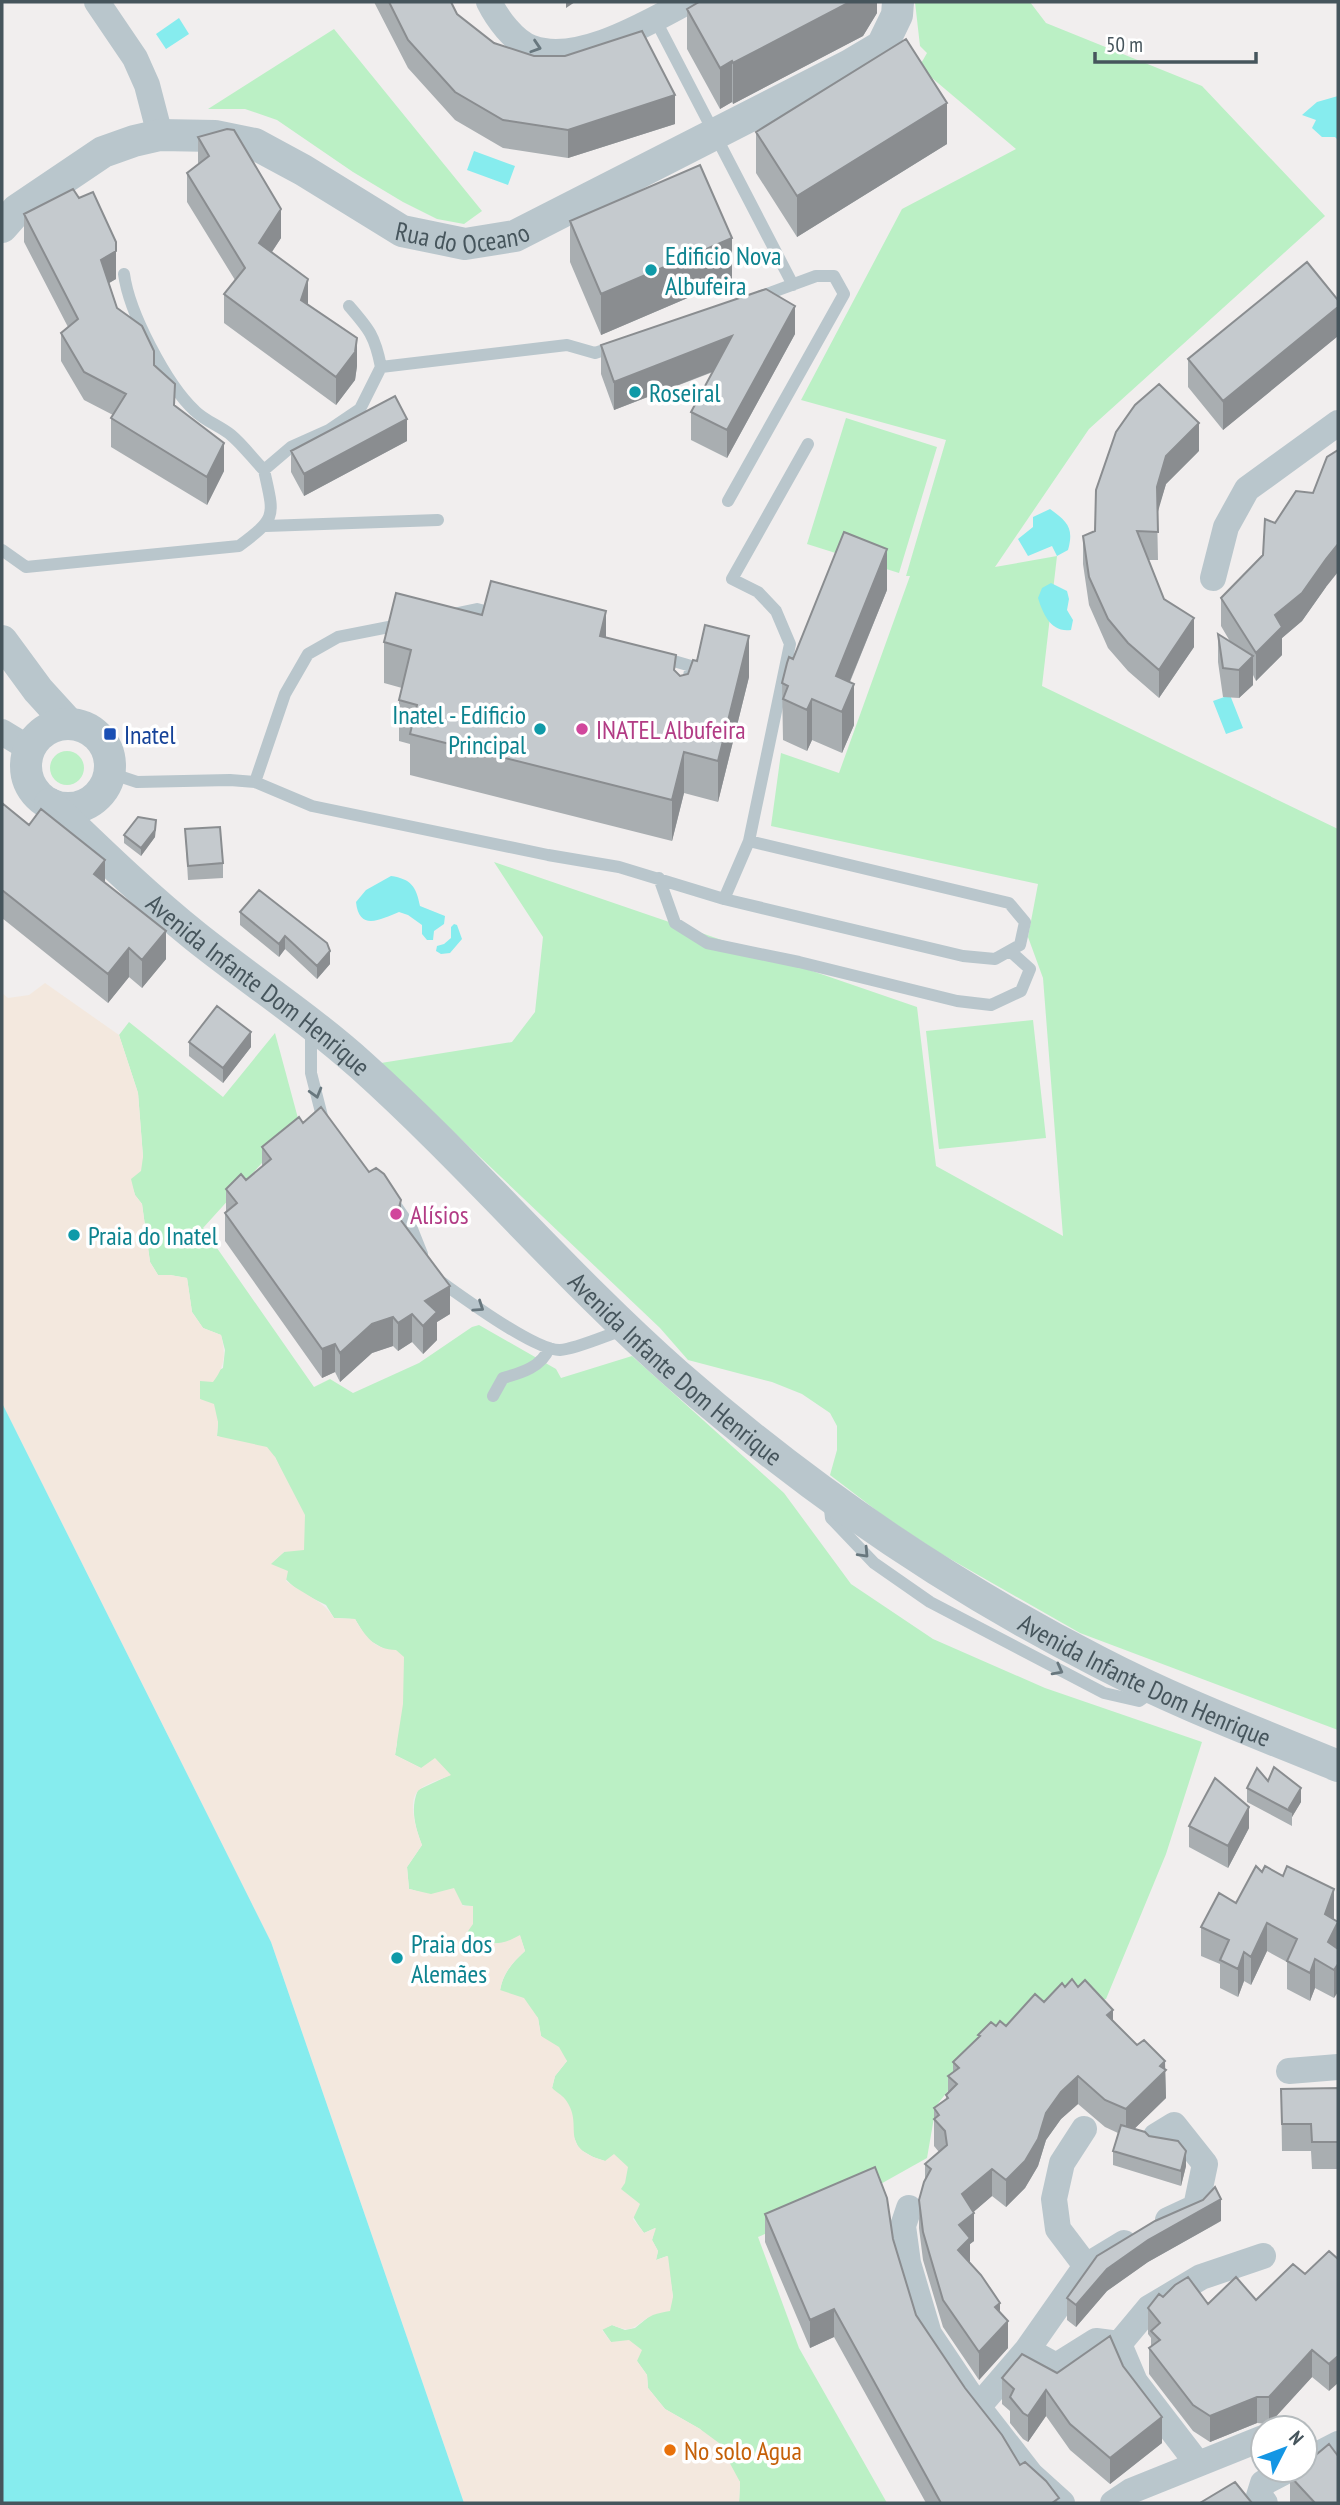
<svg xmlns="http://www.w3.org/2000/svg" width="1340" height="2505" font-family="'PT Sans Narrow',sans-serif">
<rect width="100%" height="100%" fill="#f1eeee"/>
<path fill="#bbf0c5" d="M915 2H1030L1046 23 1202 86 1325 216 1089 429 995 567 1057 556 1042 686 1338 829V1730L1080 1633 938 1552 885 1517 830 1475 837 1450V1426L830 1413 802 1394 772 1382 688 1360 660 1328 381 1063 512 1042 535 1012 543 937 494 862 917 1007 936 1166 1063 1236 1043 978 1028 937 1038 884 771 826 781 753 839 773 910 576H906L946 440 801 400 902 209 1016 149 919 67 927 53 920 46Z
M334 29 482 211 464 224 437 219 403 202 353 172 277 120 245 109H208Z
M846 418 937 447 899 573 807 544Z
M50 768a17 17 0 1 1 34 0a17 17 0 1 1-34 0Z
M1033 1020 1046 1138 939 1149 926 1031Z
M129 1022 223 1097 275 1033 299 1122 203 1228 314 1387 330 1379 353 1393 419 1363 472 1327 479 1325 556 1369 561 1378 632 1356 784 1493 851 1584 933 1639 1045 1688 1202 1742 1166 1854 1106 1999 999 2027 936 2106 927 2158 877 2186 758 2237 799 2348 887 2503H739L740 2482 700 2429 665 2409 648 2388 647 2375 637 2361 611 2342 602 2329 612 2325 625 2330 635 2328 673 2297 667 2256 656 2260 658 2251 652 2240 655 2228 644 2233C627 2211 618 2185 605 2161L593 2157 579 2149 573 2135 572 2117 552 2088 555 2076 567 2061 541 2036 538 2018 500 1991C503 1973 512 1963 525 1951L520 1936C497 1949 488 1943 465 1934L472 1906C456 1906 427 1893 409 1889L407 1867 422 1845C415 1827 410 1808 418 1790L450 1775 421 1768 395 1755 397 1743 386 1650 367 1639 355 1619 334 1618 326 1605 298 1591 270 1564 284 1552 288 1485 275 1457 217 1436 218 1422 200 1399V1381L223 1368 225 1350 221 1335 203 1328 192 1312 187 1278 170 1275H158L150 1262 142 1204 135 1195 130 1179 143 1157 138 1093 119 1035Z"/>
<path fill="#f3e8de" d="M45 983 119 1035 138 1093 143 1157 141 1171 131 1179 135 1195 142 1204 150 1262 158 1275H170L187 1278 192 1312 203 1328 221 1335C226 1354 225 1366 213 1382L200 1381V1399L214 1404 218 1422 217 1436 267 1447 275 1457 305 1515 304 1550 284 1552 271 1564 288 1571 286 1581C303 1594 323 1600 334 1618L355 1619C365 1636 375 1650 396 1650L404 1657 403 1704 395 1755 421 1768 435 1758 451 1775C442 1779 427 1783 419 1790 406 1801 417 1832 422 1845L407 1867 409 1889 431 1894 454 1888 463 1906H473V1924L466 1934C488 1944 497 1948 520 1935L525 1951C512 1963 503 1973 500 1990L524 1998 538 2018 541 2036 559 2047 567 2061 555 2076 552 2088C556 2092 562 2095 565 2099 586 2126 555 2146 605 2161L614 2154 628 2167 625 2183 621 2189 640 2204 633 2219 644 2233 656 2228 652 2240 658 2251 656 2260 668 2256 673 2297 670 2311C664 2312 658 2313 653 2315 634 2324 635 2335 612 2325L602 2330 611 2342 629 2340 642 2350 637 2361 647 2375 648 2388 665 2409 700 2429 719 2443 740 2482 739 2503H464L271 1942 2 1403V993L8 998 29 995Z"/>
<path fill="#86ecee" d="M179 18 189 34 166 49 156 34Z
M1338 96V140L1335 137H1322L1312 128 1316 120 1302 115 1317 102Z
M474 151 515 166 508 185 467 170Z
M1050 509C1068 522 1074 528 1068 550L1057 556 1052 546 1028 556 1018 539 1033 527V517Z
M1051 583 1067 591 1069 599 1067 610 1073 620 1071 630C1051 633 1043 614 1038 598L1042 588Z
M1230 695 1243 728 1226 734 1213 701Z
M391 876C411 879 416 886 420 906L445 916 444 924 434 931 433 940H427L422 934V925L408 915 399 912C381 919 359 932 356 902L366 890Z
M454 924 457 925 462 939 450 953 441 954 436 951 437 946 444 944 451 938V927Z
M2 1403 271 1942 464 2503H2Z"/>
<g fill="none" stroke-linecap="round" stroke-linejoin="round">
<path stroke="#b9c6cc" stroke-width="12" d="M655 19 793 285
M124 274C129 312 166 384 195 411 205 421 220 426 231 435 243 445 253 459 264 470
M349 306C369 329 375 336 381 367
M728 501 844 294 834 276H816L759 297
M266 526 438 520
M2 550 26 567 239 546C278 517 274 516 264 470L291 447 329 430 360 409 381 367 567 345 595 353 616 346
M453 614 477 609 496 614
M660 657 691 666 688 681
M110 773 137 782 230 780 255 782 312 806 548 855 619 867 724 899 963 956 995 959 1020 945 1025 922 1009 903 749 841
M255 782 285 694 308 654 338 637 404 624
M659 878 675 923 707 943 799 962 957 1001 991 1005 1021 991 1030 969 1010 951
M724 899 749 841 790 644 776 611 758 592 732 579 808 444
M311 1029V1073L324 1124
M392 1200 412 1229 422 1254
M437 1279C460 1295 535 1351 560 1350 576 1349 607 1335 623 1330
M493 1396 503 1378C521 1373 542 1367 549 1348
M829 1501 831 1518 874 1563 930 1602 1104 1693 1139 1701 1152 1692"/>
<path stroke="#b9c6cc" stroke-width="26" d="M97 2 135 58 147 85 160 135
M489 2C497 18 514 42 532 48 578 65 647 23 687 2
M1213 578 1226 527 1247 489 1338 423
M2 732 30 749
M1289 2071 1338 2067
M1084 2129 1062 2163 1054 2199 1058 2229 1086 2266
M1156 2136 1174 2125 1205 2164 1196 2207 1168 2220
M909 2208 903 2226 908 2263 929 2334 978 2407 1031 2475 1062 2503
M1027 2350 1056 2366 1096 2341 1119 2344
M978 2407 1027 2350 1086 2266 1124 2243
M1305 2461 1338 2444
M1198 2464 1135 2382 1119 2344 1149 2308 1201 2277 1263 2256
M1113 2503 1131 2491 1263 2438
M1265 2503 1259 2496 1263 2483 1288 2470"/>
<g stroke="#b9c6cc" stroke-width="32">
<path id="s1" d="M2 227 17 210 103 152 134 141 160 135 215 136 255 144 303 170 402 231 465 244 515 236 850 65 882 46 897 15 898 2"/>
<path d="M2 641 38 690 69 724"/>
<circle cx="68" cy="766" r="42"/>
<path id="s2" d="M50 804C97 849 144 895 195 936 250 980 310 1019 362 1066 471 1164 566 1277 676 1374 805 1487 946 1584 1099 1662 1176 1702 1258 1733 1338 1766"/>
</g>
</g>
<path fill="#a9aeb1" d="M374 2H451L457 14 494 43 675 124 568 158 503 148 455 120 408 68Z
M877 2V13L863 36 733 104 732 102 720 109 687 49V9Z
M756 132 947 144 797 237 756 173Z
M198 137 281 238 272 252 308 305 357 366 355 380 336 405 224 323V294L235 280 187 202V173L198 164Z
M24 214 116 279 108 283 117 308 154 365 175 406 224 471 207 505 111 447V418L113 415 84 400 61 361V333L68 327 24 242Z
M570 221 732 279 601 335 570 262Z
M1338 300V336L1223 430 1188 387V359Z
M795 334 727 458 691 440V412L713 372 614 410 601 374V345Z
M407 441 304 496 291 472V451Z
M1199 451 1166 484 1157 512 1158 560H1148L1164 599 1194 647 1159 698 1128 671 1108 648 1089 605 1083 564V536L1095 531Z
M1326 587 1302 621 1282 638V655L1256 681 1253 675V685L1239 698 1223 697 1218 662V634L1231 643 1221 626V598Z
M887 590 850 682 854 725 842 753 812 740 807 751 783 740 782 683 793 659Z
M482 615 606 637 676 673 680 676 749 677 718 802 684 793 672 841 410 775V744L399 741V700L402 688 384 683V642Z
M2 803 105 883 166 959 142 988 129 977 108 1003 2 918Z
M156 827 155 837 141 856 124 843V835Z
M185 829 223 863V878L188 880Z
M259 890 330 964 317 979 285 949 279 957 240 925V912Z
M189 1042 251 1047 223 1083 189 1056Z
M303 1123 401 1220 450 1314 437 1322V1340L423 1354 412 1342 398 1351 393 1346 372 1353 340 1382 335 1372 322 1378 225 1241V1213L226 1211V1189L246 1180 262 1167V1147Z
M1268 1781 1301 1802 1292 1817V1826L1247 1802V1788Z
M1189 1826 1249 1828 1228 1868 1189 1847Z
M1262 1872 1334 1918V1919L1338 1922 1334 1998 1315 1988 1310 2001 1287 1989V1962L1267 1951 1251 1985 1244 1981 1238 1997 1220 1988V1964L1201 1956V1927L1236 1903Z
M1078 1987 1137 2045 1165 2070 1166 2098 1134 2129 1186 2166 1181 2186 1113 2165V2151L1118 2133 1105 2127 1078 2104 1061 2119 1046 2140 1038 2166 1025 2188 1006 2207 992 2196 973 2212 974 2241 970 2244V2263L1000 2312 1008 2348 979 2380 943 2327 923 2260 919 2228V2200L925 2180V2164L939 2152 934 2146V2108L946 2099V2095L948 2093V2076L953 2072V2062L978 2039V2035L996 2026H1006L1044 2002Z
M1338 2088V2169H1312L1311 2151H1282L1281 2089Z
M765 2214 893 2239 916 2315 965 2388 1020 2465 1059 2503H926L834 2337 810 2348 765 2242Z
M1221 2221 1148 2262 1107 2291 1076 2327 1067 2320V2298Z
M1329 2251V2391L1312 2377 1269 2424 1257 2423 1210 2442 1193 2431 1149 2374V2348L1151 2347V2338L1148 2334V2308L1163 2297 1208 2304 1256 2300 1305 2274Z
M1123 2366 1162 2443 1110 2484 1070 2450 1046 2416 1028 2442 1023 2439 1010 2423V2411L1002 2404V2378Z
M1290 2476 1338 2503H1291L1290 2502Z"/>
<path fill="#8a8d90" d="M566 2H575L566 8Z
M850 2H877V13L863 36 733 104V63Z
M732 61V102L720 109V68Z
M675 95V124L568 158V130Z
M947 103V144L797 237V196Z
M281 209V238L259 271V243Z
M732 238V279L601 335V294Z
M116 242V279L101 288V260Z
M308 279V307L301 300Z
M795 306V334L727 458V430Z
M1338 307V336L1223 430V401Z
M732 336V364L614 410V382Z
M357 338V366L355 380 336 405V377Z
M407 419V441L304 496V474Z
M1199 423V451L1166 484 1157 515V487L1166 456Z
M224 443V471L207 505V477Z
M1338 544V572L1326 587 1302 621 1282 638V655L1256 681V653L1275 615Z
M887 549V590L838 710 836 676Z
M606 611V652L600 636Z
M1194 618V647L1159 698V670Z
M749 636V677L718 802V761Z
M1253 656V685L1239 698V670Z
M854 684V725L842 753V712Z
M812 699V740L807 751V710Z
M684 752V793L672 841V800Z
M156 820 155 837 141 856V848Z
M105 860V888L94 874Z
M166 931V959L142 988V960Z
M285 936V949L279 957V944Z
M129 948V977L108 1003V974Z
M330 951V964L317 979V966Z
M251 1032V1047L223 1083V1068Z
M401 1200V1228L397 1215Z
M450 1286V1314L437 1322V1340L423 1354V1326L425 1301Z
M412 1314V1342L398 1351V1323Z
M393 1317V1346L372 1353 340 1382V1353L372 1324Z
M335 1344V1372L322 1378V1349Z
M1301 1788V1802L1292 1817V1812L1289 1808Z
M1249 1807V1828L1228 1868V1846Z
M1334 1889V1918L1325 1942V1914Z
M1267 1923V1951L1251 1985V1957Z
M1338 1923V1951L1328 1942Z
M1244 1952V1981L1238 1997V1969Z
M1315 1959V1988L1310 2001V1973Z
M1338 1964V1992L1334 1998V1970Z
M1113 2010V2037L1107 2015Z
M1165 2061 1166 2098 1126 2137V2109Z
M1078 2076V2104L1061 2119 1046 2140 1038 2166 1025 2188 1006 2207V2180L1046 2113 1061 2092Z
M1186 2151V2166L1181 2186V2171Z
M992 2169V2196L962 2222V2194Z
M1221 2199V2221L1148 2262 1107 2291 1076 2327V2305L1107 2269 1148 2240Z
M974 2213V2241L970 2244V2265L958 2250 959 2225Z
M1000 2303V2330L1008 2321V2348L979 2380V2352L995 2307Z
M834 2309V2337L810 2348V2320Z
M1312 2350V2377L1269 2424V2397Z
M1338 2356V2383L1329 2391V2364Z
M1046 2390V2416L1028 2442V2416Z
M1257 2397V2423L1210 2442V2416Z
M1162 2417V2443L1110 2484V2458Z"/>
<path fill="#c5cace" stroke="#8a8d90" stroke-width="2" d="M389 2H451L457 14 494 43 534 56H565L642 31 675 95 568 130 503 120 455 92 408 40Z
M699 2H850L733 63 732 61 720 68 687 9Z
M906 39 947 103 797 196 756 132Z
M227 129 234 130 281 209 259 243 308 279 301 300 357 338 355 352 336 377 224 294 245 268 187 173 209 156 198 137Z
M700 165 732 238 601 294 570 221Z
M73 189 79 198 93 192 116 242V251L101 260 117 308 142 326 154 351V365L175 384 174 405 224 443 207 477 111 418 126 394 84 372 61 333 78 319 24 214Z
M1307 262 1338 300V307L1223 401 1188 359Z
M766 289 795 306 727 430 691 412 732 336 614 382 601 345Z
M1159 384 1199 423 1166 456 1157 487 1158 532 1137 531 1164 599 1194 618 1159 670 1128 643 1108 619 1089 577 1083 536 1095 531 1096 490 1116 432 1135 405Z
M395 396 407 419 304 474 291 451Z
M1338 450V544L1326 559 1302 593 1275 615 1282 627 1256 653 1221 598 1263 555 1265 519 1275 523 1296 491 1313 493 1327 457Z
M844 532 887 549 836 676 854 684 842 712 812 699 807 710 783 699 788 686 782 683 787 663 789 657 793 659Z
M491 581 606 611 600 636 676 655 674 670 680 676 688 674 693 660 697 661 705 625 749 636 718 761 684 752 672 800 410 734 417 705 399 700 411 650 384 642 396 593 482 615Z
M1218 634 1253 656 1239 670 1223 668Z
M2 803 29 825 41 809 105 860 94 874 166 931 142 960 129 948 108 974 2 890Z
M138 817 156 820 155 830 141 848 124 835Z
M220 827 223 863 188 866 185 829Z
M259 890 327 943 330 951 317 966 285 936 279 944 240 912Z
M217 1006 251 1032 223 1068 189 1042Z
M321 1107 369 1172 376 1168 384 1174 401 1200 397 1215 450 1286 425 1301 437 1312 423 1326 412 1314 398 1323 393 1317 372 1324 340 1353 335 1344 322 1349 225 1213 237 1203 226 1189 241 1174 246 1180 271 1159 262 1147 299 1117 303 1123Z
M1274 1767 1301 1788 1289 1808 1292 1812 1247 1788 1257 1768 1268 1781Z
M1215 1778 1249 1807 1228 1846 1189 1826Z
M1256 1866 1262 1872 1265 1866 1283 1876 1287 1866 1334 1889 1325 1914 1338 1922 1328 1942 1338 1949V1964L1334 1970 1315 1959 1310 1973 1287 1961 1297 1939 1267 1923 1251 1957 1244 1952 1238 1969 1220 1960 1229 1940 1201 1927 1219 1893 1236 1903Z
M1072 1979 1078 1987 1085 1980 1113 2010 1107 2015 1137 2045 1144 2040 1165 2061 1160 2066 1166 2070 1126 2109 1105 2100 1078 2076 1061 2092 1046 2113 1038 2139 1025 2161 1006 2180 992 2169 962 2194 974 2213 959 2225 970 2238 958 2250 981 2275 1000 2303 995 2307 1008 2321 979 2352 943 2300 923 2232 919 2200 924 2182 931 2169 925 2164 947 2145 945 2131 934 2119 939 2115 934 2108 948 2098 946 2095 957 2084 948 2076 959 2068 953 2062 980 2036 978 2035 991 2022 996 2026 1000 2021 1006 2026 1035 1994 1044 2002 1062 1983 1065 1987Z
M1338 2088V2142H1312L1311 2124H1282L1281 2089Z
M1121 2125 1145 2132 1149 2136 1178 2141 1186 2151 1181 2171 1113 2151Z
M875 2167 887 2198 893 2239 916 2315 965 2388 1002 2435 1020 2465 1025 2462 1046 2481 1059 2498 1052 2503H941L834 2309 810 2320 765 2214Z
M1215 2187 1221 2199 1148 2240 1107 2269 1076 2305 1067 2298 1097 2256 1155 2221 1203 2200Z
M1329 2251 1338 2259V2356L1329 2364 1312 2350 1269 2397H1257L1210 2416 1193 2405 1149 2348 1160 2340 1151 2331 1160 2323 1148 2308 1159 2294 1163 2297 1175 2285 1188 2277 1208 2304 1236 2277 1256 2300 1293 2264 1305 2274Z
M1110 2336 1123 2366 1162 2417 1110 2458 1070 2424 1046 2390 1028 2416 1023 2413 1010 2397 1014 2389 1002 2378 1022 2354 1057 2373Z
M1329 2444 1338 2456V2503H1315L1290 2476 1297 2470H1305V2464Z
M1235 2482 1252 2503H1200Z"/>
<defs><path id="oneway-chevron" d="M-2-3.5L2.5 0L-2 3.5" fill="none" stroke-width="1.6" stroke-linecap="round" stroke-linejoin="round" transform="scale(1.75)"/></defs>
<g stroke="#68777e">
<use href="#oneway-chevron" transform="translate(536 47) rotate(18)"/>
<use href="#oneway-chevron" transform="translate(316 1093) rotate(74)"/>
<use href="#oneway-chevron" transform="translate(479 1307) rotate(34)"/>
<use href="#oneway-chevron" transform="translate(864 1553) rotate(47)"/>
<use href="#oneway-chevron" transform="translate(1058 1670) rotate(28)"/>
</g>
<g fill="#0f9aa8" stroke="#fff" stroke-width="2.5">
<circle cx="651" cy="270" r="7"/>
<circle cx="635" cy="392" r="7"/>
<circle cx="540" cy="729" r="7"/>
<circle cx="74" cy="1235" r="7"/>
<circle cx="397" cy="1958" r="7"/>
</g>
<g fill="#d1479c" stroke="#fff" stroke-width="2.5">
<circle cx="582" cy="729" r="7"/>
<circle cx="396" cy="1214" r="7"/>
</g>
<rect fill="#1a4fb4" stroke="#fff" stroke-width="2.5" x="103" y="727" width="14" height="14" rx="3.5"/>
<circle fill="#e8710a" stroke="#fff" stroke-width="2.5" cx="670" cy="2450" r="7"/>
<g text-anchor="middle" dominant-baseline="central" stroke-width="7" stroke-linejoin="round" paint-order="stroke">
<g font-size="26" fill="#46555c" stroke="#fff">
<text stroke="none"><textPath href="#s1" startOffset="514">Rua do Oceano</textPath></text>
<text stroke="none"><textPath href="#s2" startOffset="276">Avenida Infante Dom Henrique</textPath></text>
<text stroke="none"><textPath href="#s2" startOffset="844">Avenida Infante Dom Henrique</textPath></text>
<text stroke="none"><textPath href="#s2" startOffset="1410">Avenida Infante Dom Henrique</textPath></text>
</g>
<g font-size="26" fill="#0d838f" stroke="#fff" text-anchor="start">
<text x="665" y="255">Edificio Nova<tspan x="665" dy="30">Albufeira</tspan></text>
<text x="649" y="392">Roseiral</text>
<text x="526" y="714" text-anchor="end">Inatel - Edificio<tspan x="526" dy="30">Principal</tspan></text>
<text x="88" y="1235">Praia do Inatel</text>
<text x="411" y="1943">Praia dos<tspan x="411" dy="30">Alemães</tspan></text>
</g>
<g font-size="26" fill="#b23c85" stroke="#fff" text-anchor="start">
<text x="596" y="729">INATEL Albufeira</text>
<text x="410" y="1214">Alísios</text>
</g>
<g font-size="26" fill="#164399" stroke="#fff" text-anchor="start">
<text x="124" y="734">Inatel</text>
</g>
<g font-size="26" fill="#c56008" stroke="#fff" text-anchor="start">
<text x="684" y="2450">No solo Agua</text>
</g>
</g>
<rect width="1340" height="2505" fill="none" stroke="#46555c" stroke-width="7"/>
<g transform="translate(1284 2449) rotate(48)"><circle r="33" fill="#ffffff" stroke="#b5bbbe" stroke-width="2"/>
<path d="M0-5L12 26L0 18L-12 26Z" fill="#1496e4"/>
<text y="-10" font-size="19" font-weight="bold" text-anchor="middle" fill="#46555c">N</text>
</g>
<path d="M1095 52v10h161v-10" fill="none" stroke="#46555c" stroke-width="3.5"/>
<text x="1106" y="52" font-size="21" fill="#46555c" stroke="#ffffff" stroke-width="5" paint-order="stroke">50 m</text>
</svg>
